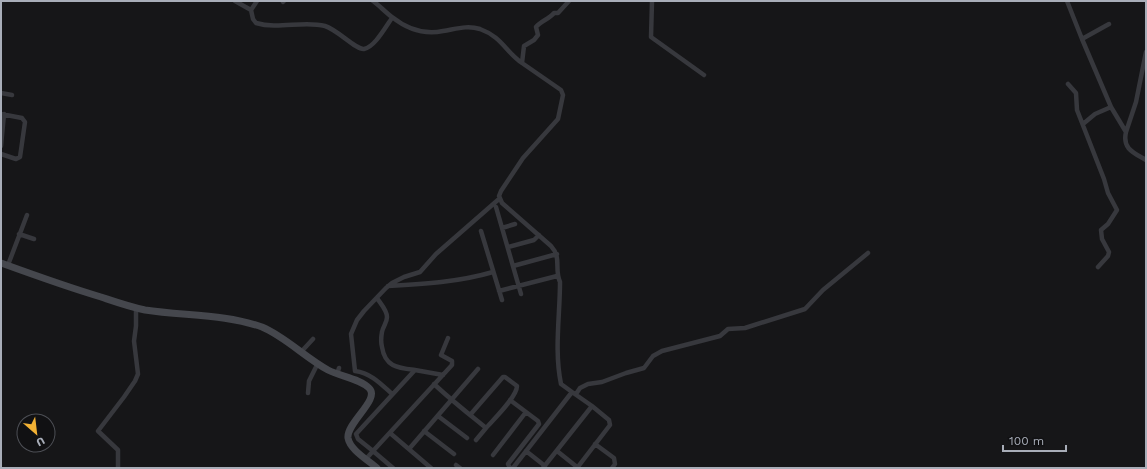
<svg xmlns="http://www.w3.org/2000/svg" width="1147" height="469" font-family="'Work Sans',sans-serif">
<rect width="100%" height="100%" fill="#161618"/>
<g fill="none" stroke-linecap="round" stroke-linejoin="round">
<path stroke="#37383d" stroke-width="4.5" d="M235 1 251 10 253 19 256 23C279 30 303 20 325 26 338 30 356 50 364 49 375 47 386 26 392 18
M373 1C380 6 385 12 392 17 407 29 424 35 443 31 456 29 467 25 480 29 502 37 505 51 522 63
M569 1 558 13H554C549 19 541 21 536 27L538 35 534 40 524 46 522 63 561 90 563 95 558 119 523 158 501 191 499 196 502 203 551 246C562 258 554 268 560 282 560 316 554 350 561 384L572 392
M652 1 651 37 704 75
M1067 1 1082 39 1111 107 1126 132C1122 149 1134 153 1146 160
M283 2 284 1
M251 10 257 1
M1082 39 1109 24
M1068 84 1076 93 1077 110 1104 179 1108 193 1117 210 1108 224 1101 230 1102 239 1109 252 1108 256 1098 267
M1 93 12 95
M1 114 22 118 25 122 20 157 16 159 1 154
M1083 124 1095 114 1111 107
M1126 132 1136 102 1146 52
M1 146 4 114
M496 207 521 294
M502 228 515 224
M481 231 502 300
M19 234 34 239
M508 247 534 240 539 235
M8 265 27 215
M513 266 557 254
M388 286C424 284 459 282 493 272
M499 291 557 276
M377 298C380 303 387 310 387 317 387 323 383 326 382 332 381 337 381 343 382 347 385 367 398 368 415 370
M301 352 313 339
M337 374 339 368
M434 384C451 400 469 414 486 428 493 420 517 397 517 386L505 377H503L470 415
M308 393 309 381 318 363
M392 394C381 384 371 373 355 371L351 334 357 320 364 311 386 288 392 283 404 277 420 272 436 254 499 199
M576 394 580 388 588 384 602 382 626 373 644 368 653 356 662 351 720 336 728 329 745 328 805 309 823 290 868 253
M438 416 467 438
M424 431 454 454
M390 433 431 468
M476 440 486 428
M595 444 614 458 615 464 612 468
M409 449 478 369
M526 451 545 466
M557 451 577 467
M493 455 526 412
M366 459 373 451 358 439 356 434 415 370 443 375
M456 465 460 468
M118 468V450L98 431 124 397 135 381 138 374 134 341 136 326V308
M393 468 373 451 452 365V361L441 355 448 338
M510 468 508 464 539 424 538 421 510 400
M513 468 572 392 592 406
M543 468 592 406 609 420 610 425 577 468"/>
<path stroke="#45474d" stroke-width="7" d="M1 263C34 275 67 287 101 297 116 302 130 307 145 310 184 316 225 314 262 327 284 336 306 358 328 370 339 376 361 379 369 388 381 399 346 423 348 438 350 450 368 460 377 468"/>
</g>
<rect width="1147" height="469" fill="none" stroke="#a8adb8" stroke-width="4"/>
<g transform="translate(36 433) rotate(152)"><circle r="19" fill="#111113" stroke="#4d4f55"/>
<path d="M0-3L7 15L0 10L-7 15Z" fill="#f2b134"/>
<text y="-6" font-size="11" font-weight="bold" text-anchor="middle" fill="#a8adb8">U</text>
</g>
<path d="M1003 445v6h63v-6" fill="none" stroke="#a8adb8" stroke-width="2"/>
<text x="1009" y="445" font-size="12" fill="#a8adb8" stroke="#111113" stroke-width="3" paint-order="stroke">100 m</text>
</svg>
